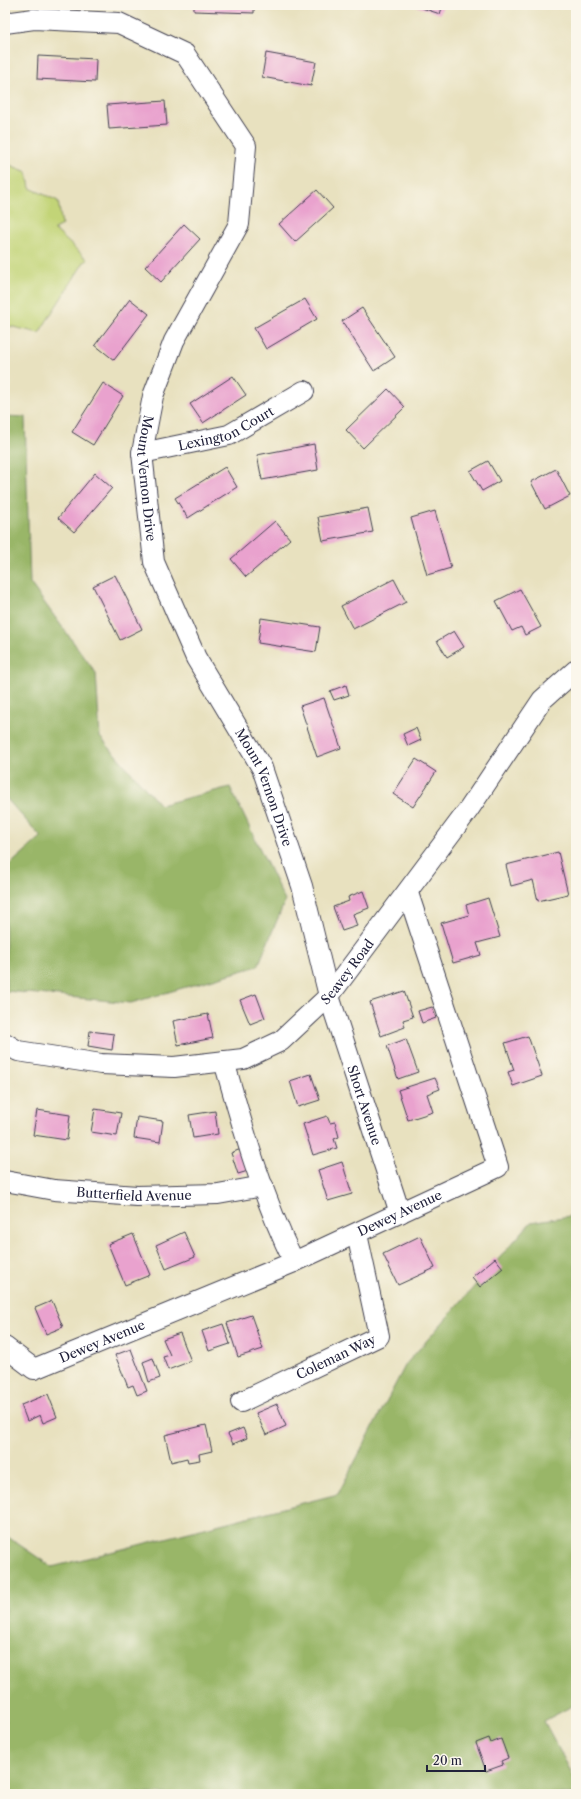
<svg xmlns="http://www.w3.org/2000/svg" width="581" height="1799" font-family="'Libre Caslon Text',serif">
<rect width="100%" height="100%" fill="#fbf7ec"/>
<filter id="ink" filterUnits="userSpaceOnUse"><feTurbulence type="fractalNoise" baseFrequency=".025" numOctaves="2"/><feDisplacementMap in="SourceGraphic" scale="8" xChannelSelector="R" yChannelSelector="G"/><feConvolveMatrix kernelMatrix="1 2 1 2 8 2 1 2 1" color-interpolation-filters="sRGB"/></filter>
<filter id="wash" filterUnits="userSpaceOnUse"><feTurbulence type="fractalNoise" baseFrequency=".012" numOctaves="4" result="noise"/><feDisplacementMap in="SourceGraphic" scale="16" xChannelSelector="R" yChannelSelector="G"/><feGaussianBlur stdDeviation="0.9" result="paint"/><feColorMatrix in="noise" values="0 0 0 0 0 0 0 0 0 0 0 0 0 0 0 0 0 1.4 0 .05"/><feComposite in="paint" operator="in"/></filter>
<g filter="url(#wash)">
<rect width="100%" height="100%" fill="#e8e1bf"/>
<path fill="#c2d477" stroke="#727b59" d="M5 163 27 172 30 188 58 201 62 225 54 229 88 260 84 262 39 333 5 325Z"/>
<path fill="#99b668" stroke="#5e6c52" d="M5 416 25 417 30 583 96 673 100 737 160 805 230 787 285 901 258 966 131 1003 6 991 5 869 41 837 5 797Z
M576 1215V1704L544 1721 576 1781V1794H5V1535L52 1567 338 1494 406 1364 531 1222Z"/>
<g id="blocks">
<path fill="#e9a2ce" d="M194 5H254V13L194 11Z
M413 5H443L440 14Z
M266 53 316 62 311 86 262 77Z
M38 56 96 59 95 82 37 79Z
M165 101 167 125 109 129 107 105Z
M317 190 333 208 295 242 279 224Z
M184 224 200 239 161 282 145 267Z
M130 299 149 314 114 360 95 345Z
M305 299 317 319 266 349 254 328Z
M362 308 395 357 374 371 342 321Z
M233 376 246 395 203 423 190 404Z
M103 383 123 396 93 445 72 432Z
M388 389 405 407 363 448 346 430Z
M314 444 318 470 262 480 257 455Z
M488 461 500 481 482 491 470 471Z
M225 467 237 487 188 518 175 498Z
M556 469 570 496 545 509 531 482Z
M95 473 112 488 74 532 58 518Z
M368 508 373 532 323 541 318 517Z
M435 511 451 568 427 575 411 518Z
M275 521 290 539 246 577 231 559Z
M115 575 142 629 120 640 93 586Z
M394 579 406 602 353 629 341 606Z
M520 589 541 627 525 635 521 627 512 631 496 601Z
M261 618 320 627 316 652 258 643Z
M454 631 464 647 447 657 437 641Z
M346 685 349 695 334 700 330 691Z
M324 698 341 748 317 757 300 706Z
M416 728 421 740 408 746 403 734Z
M416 759 436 772 413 807 393 794Z
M558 852 568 894 538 901 533 880 511 886 506 865Z
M363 891 369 908 353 914 357 926 342 931 333 907 349 901 348 897Z
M488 898 500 937 477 943 481 955 453 963 441 923 469 915 466 905Z
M404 991 413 1017 403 1020 405 1027 381 1036 370 1002Z
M256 994 265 1018 250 1024 240 1000Z
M432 1007 436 1018 422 1023 418 1011Z
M208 1014 213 1038 178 1045 173 1021Z
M90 1031 114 1034 112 1050 88 1046Z
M528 1036 542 1076 513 1086 508 1072 514 1070 505 1043Z
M406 1039 418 1072 398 1079 387 1046Z
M311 1074 320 1100 298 1107 290 1081Z
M435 1078 440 1089 427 1094 433 1112 408 1120 398 1090Z
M95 1109 121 1113 117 1136 91 1132Z
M37 1110 70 1115 67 1140 33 1135Z
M215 1111 218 1134 193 1138 189 1115Z
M327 1116 330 1123 335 1122 339 1137 334 1139 337 1148 313 1155 303 1124Z
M137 1117 163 1121 160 1142 134 1138Z
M241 1149 248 1171 238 1174 231 1153Z
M342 1162 352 1194 328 1201 318 1170Z
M184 1232 195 1257 166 1269 156 1245Z
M133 1234 150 1275 125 1285 108 1244Z
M420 1236 435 1268 398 1285 383 1254Z
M495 1258 503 1268 480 1287 472 1277Z
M52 1301 63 1327 46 1334 35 1308Z
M251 1315 263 1349 238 1357 227 1323Z
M223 1324 230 1344 209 1351 202 1331Z
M180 1333 191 1361 168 1370 163 1357 170 1355 163 1339Z
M131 1349 147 1391 137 1395 133 1385 128 1387 115 1355Z
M153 1358 160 1378 149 1382 143 1362Z
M48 1394 57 1417 43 1423 40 1415 27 1421 21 1405Z
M277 1404 286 1426 266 1435 256 1413Z
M206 1425 212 1451 199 1454 200 1460 188 1462 187 1458 171 1462 165 1435Z
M243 1428 247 1438 233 1444 228 1434Z
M489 1738 491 1743 501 1739 508 1758 501 1761 503 1765 486 1771 476 1743Z"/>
</g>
</g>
<g filter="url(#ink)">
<use href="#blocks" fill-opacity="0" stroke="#403f4f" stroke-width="1"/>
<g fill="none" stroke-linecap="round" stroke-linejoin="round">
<defs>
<g id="street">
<path id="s1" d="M5 23 34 19 119 23 185 54 246 146 239 224 174 341 153 396 142 453 154 562 196 658 262 768 302 886 329 996 400 1213"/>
<path id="s2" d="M142 453 229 435 304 391"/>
<path id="s3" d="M5 1043 18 1051 101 1064 174 1067 243 1059 281 1041 329 996 469 809 542 700 576 670"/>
<path d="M224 1061C243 1129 263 1199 294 1262"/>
<path id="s4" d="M5 1181 54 1190 137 1196 218 1194 263 1186"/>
<path id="s5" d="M5 1347 34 1369 294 1262 498 1167 408 893"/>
<path id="s6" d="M241 1402 379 1336 357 1234"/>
</g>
</defs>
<use href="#street" stroke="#403f4f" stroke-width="22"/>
<use href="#street" stroke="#fff" stroke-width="20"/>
</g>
</g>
<g text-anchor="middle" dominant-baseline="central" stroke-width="3" stroke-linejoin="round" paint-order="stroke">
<g font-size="13" fill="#22223b" stroke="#fbf7ec">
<text stroke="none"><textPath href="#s2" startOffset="88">Lexington Court</textPath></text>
<text stroke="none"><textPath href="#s1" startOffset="652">Mount Vernon Drive</textPath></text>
<text stroke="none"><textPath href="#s1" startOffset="988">Mount Vernon Drive</textPath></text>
<text stroke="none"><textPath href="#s3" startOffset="380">Seavey Road</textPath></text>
<text stroke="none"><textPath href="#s1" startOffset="1322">Short Avenue</textPath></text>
<text stroke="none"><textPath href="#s4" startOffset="130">Butterfield Avenue</textPath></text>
<text stroke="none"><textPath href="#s5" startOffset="434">Dewey Avenue</textPath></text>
<text stroke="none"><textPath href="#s5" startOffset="110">Dewey Avenue</textPath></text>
<text stroke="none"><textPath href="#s6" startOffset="105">Coleman Way</textPath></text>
</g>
</g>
<rect width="581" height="1799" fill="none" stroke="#fbf7ec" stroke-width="20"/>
<path d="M427 1765v6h58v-6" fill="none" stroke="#22223b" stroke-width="2"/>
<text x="433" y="1765" font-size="12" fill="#22223b" stroke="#fbf7ec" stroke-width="3" paint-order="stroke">20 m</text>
</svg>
